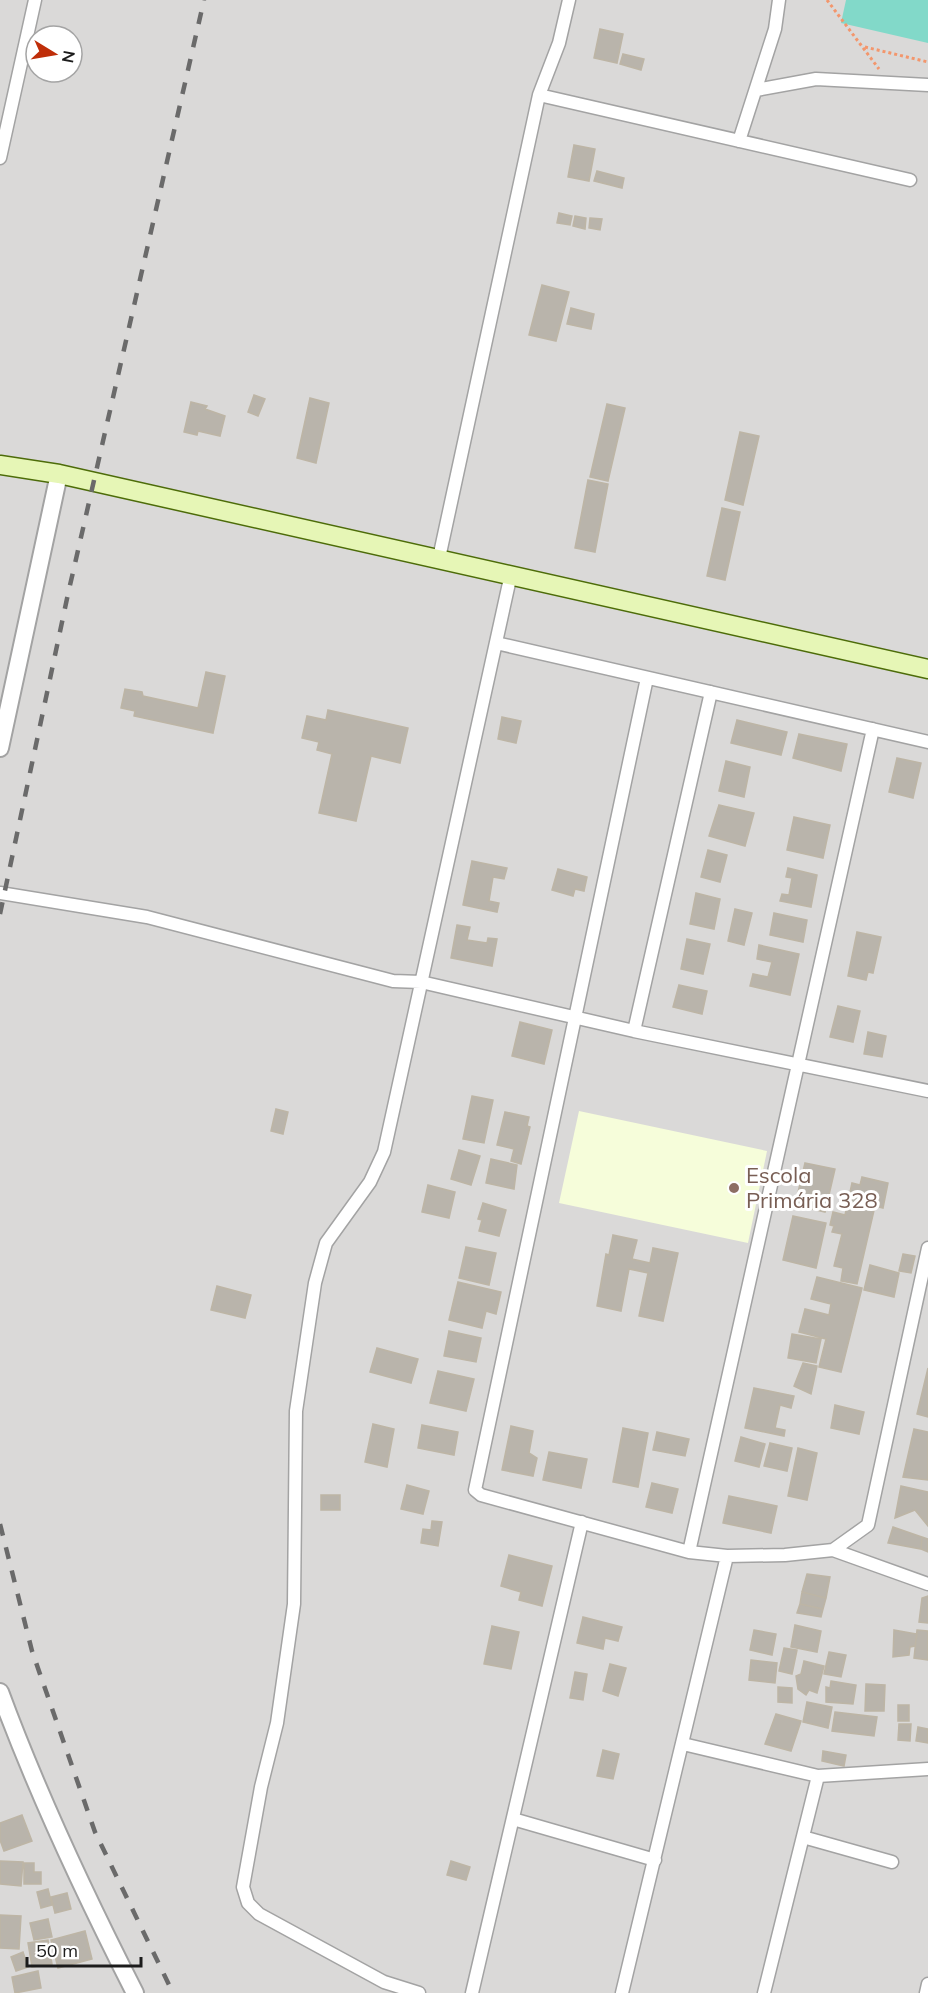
<svg xmlns="http://www.w3.org/2000/svg" width="928" height="1993" font-family="Mulish,sans-serif">
<rect width="100%" height="100%" fill="#edebe1"/>
<path fill="#dad9d8" fill-rule="evenodd" d="M0 0H928V1993H0ZM36 36H72V72H36Z"/>
<path fill="#f6fdda" d="M579 1111 767 1151 748 1243 559 1203Z"/>
<path fill="#82d9c9" d="M846 0H928V43L841 23Z"/>
<path fill="#b9b4ab" stroke="#bdb5a5" stroke-width="1.5" d="M600 29 623 34 617 63 594 58Z
M623 54 644 59 641 70 620 64Z
M574 145 595 149 589 181 568 177Z
M597 171 624 178 622 188 594 181Z
M559 213 572 216 570 225 557 223Z
M575 216 586 218 585 229 573 226Z
M590 218 602 219 600 230 589 228Z
M542 285 569 292 556 341 529 335Z
M571 308 594 314 591 329 567 324Z
M254 395 265 399 258 416 248 412Z
M310 398 329 403 316 463 297 458Z
M191 402 207 406 205 409 225 416 220 436 198 431 197 435 184 432Z
M607 404 625 408 608 481 590 477Z
M740 432 759 436 743 505 725 500Z
M588 480 608 484 595 552 575 548Z
M722 508 740 512 725 580 707 576Z
M206 672 225 676 213 733 134 716 135 711 121 708 125 689 142 692 143 696 198 708Z
M328 710 408 728 400 763 371 756 356 821 319 813 332 754 317 750 319 742 302 738 307 716 326 720Z
M502 717 521 721 516 743 498 739Z
M737 720 787 732 781 755 731 743Z
M799 734 847 744 841 771 793 758Z
M897 758 921 763 913 798 889 792Z
M726 761 750 767 744 797 719 791Z
M719 805 754 813 745 846 709 836Z
M794 817 830 825 823 858 787 850Z
M708 850 727 855 720 882 701 877Z
M472 861 507 868 504 879 493 877 489 901 499 903 497 912 463 905Z
M788 868 817 875 811 907 780 901 782 894 789 895 792 878 786 877Z
M558 869 587 877 584 891 575 889 573 896 552 890Z
M696 893 720 899 714 929 690 924Z
M735 909 752 913 744 945 728 941Z
M774 913 807 920 803 942 770 935Z
M457 925 470 927 467 940 487 943 488 938 497 939 492 966 451 958Z
M857 932 881 937 873 973 868 972 866 980 848 976Z
M687 939 710 944 703 974 681 969Z
M759 945 799 954 790 995 750 986 753 974 768 977 772 962 757 959Z
M679 985 707 991 702 1014 673 1007Z
M838 1006 860 1011 853 1042 830 1037Z
M520 1022 552 1030 544 1064 512 1056Z
M868 1032 886 1036 882 1057 864 1054Z
M472 1096 493 1100 484 1143 463 1139Z
M276 1109 288 1112 283 1134 271 1131Z
M505 1112 529 1117 527 1126 530 1127 521 1164 511 1161 514 1149 497 1145Z
M459 1150 480 1156 471 1185 451 1179Z
M491 1159 517 1165 514 1189 486 1183Z
M805 1163 835 1169 825 1212 795 1205Z
M862 1177 888 1183 883 1208 875 1206 857 1284 841 1281 843 1268 834 1266 842 1234 832 1232 834 1226 830 1225 833 1212 845 1215 852 1183 860 1185Z
M428 1185 455 1192 449 1218 422 1212Z
M483 1203 506 1210 499 1236 479 1231 482 1220 478 1219Z
M793 1216 826 1223 816 1268 783 1260Z
M613 1235 637 1240 632 1259 650 1263 653 1248 678 1253 663 1321 639 1316 648 1273 629 1269 621 1311 597 1306 606 1254 609 1255Z
M466 1247 496 1253 489 1285 459 1278Z
M903 1254 915 1256 911 1273 899 1271Z
M870 1265 899 1273 894 1297 864 1290Z
M817 1277 862 1288 841 1372 819 1367 826 1339 799 1332 805 1309 829 1315 831 1304 811 1299Z
M458 1282 501 1292 496 1314 486 1311 482 1328 449 1320Z
M217 1286 251 1295 245 1318 211 1310Z
M449 1331 481 1338 476 1362 444 1356Z
M792 1334 821 1339 816 1363 788 1358Z
M377 1348 418 1359 411 1383 370 1372Z
M803 1363 817 1366 811 1394 794 1386Z
M928 1368V1417L917 1414Z
M438 1371 474 1379 466 1411 430 1403Z
M754 1388 794 1396 791 1408 780 1405 775 1428 785 1430 784 1436 745 1428Z
M835 1405 864 1412 859 1434 831 1428Z
M373 1424 394 1429 387 1467 365 1462Z
M422 1425 458 1432 454 1455 418 1448Z
M511 1426 533 1431 529 1453 537 1458 533 1476 502 1470Z
M623 1428 648 1433 638 1487 613 1482Z
M914 1429 928 1432V1480L903 1477Z
M657 1432 689 1439 685 1456 653 1450Z
M741 1437 765 1444 759 1467 735 1461Z
M770 1443 792 1448 787 1471 764 1466Z
M798 1448 817 1453 807 1500 788 1496Z
M549 1452 587 1459 581 1488 543 1480Z
M652 1483 678 1489 672 1513 646 1507Z
M407 1485 429 1491 423 1514 401 1509Z
M901 1486 928 1492V1526L915 1510 895 1518Z
M321 1495H340V1510H321Z
M729 1496 777 1506 771 1533 723 1523Z
M432 1521 442 1522 438 1546 421 1543 423 1529 431 1530Z
M893 1527 922 1537 921 1549 888 1543Z
M922 1537 928 1539V1552L921 1549Z
M509 1555 552 1566 542 1606 519 1600 521 1592 501 1586Z
M807 1574 830 1577 826 1598 802 1592Z
M802 1592 826 1598 823 1609 800 1604Z
M928 1596V1623L919 1622 922 1598Z
M800 1604 823 1609 821 1617 797 1613Z
M583 1617 622 1627 618 1641 605 1638 603 1649 577 1643Z
M795 1625 821 1631 817 1652 791 1647Z
M492 1626 519 1632 511 1669 484 1664Z
M754 1630 776 1634 772 1655 750 1650Z
M894 1630 917 1634 915 1646 910 1647 909 1655 893 1657Z
M917 1630 928 1631V1660L914 1658Z
M784 1648 797 1650 792 1674 779 1671Z
M829 1652 846 1655 841 1677 824 1674Z
M751 1660 777 1663 775 1683 749 1680Z
M804 1661 824 1666 817 1693 809 1690 806 1695 798 1689 796 1676 801 1674Z
M610 1664 626 1668 618 1696 603 1691Z
M575 1672 587 1674 583 1700 570 1698Z
M831 1681 856 1685 853 1704 826 1702V1687L830 1688Z
M866 1684 885 1685 884 1711H865Z
M778 1687 792 1688V1703L778 1702Z
M807 1702 832 1707 828 1728 803 1722Z
M898 1705H909V1721H898Z
M835 1712 877 1717 874 1736 832 1731Z
M776 1714 801 1721 791 1751 765 1744Z
M899 1724H911L910 1741 898 1740Z
M918 1727 928 1729V1743L916 1741Z
M603 1750 619 1754 613 1779 597 1776Z
M823 1751 846 1755 844 1766 822 1761Z
M22 1815 32 1841 4 1851 0 1840V1823Z
M0 1861 23 1862 21 1886 0 1884Z
M451 1861 470 1867 466 1880 447 1875Z
M24 1863H34V1872H41V1884H24Z
M48 1889 52 1905 41 1908 37 1892Z
M67 1893 71 1909 55 1913 51 1897Z
M0 1915 21 1916 19 1949 0 1948Z
M48 1919 52 1937 34 1940 30 1923Z
M85 1931 92 1959 58 1968 51 1940Z
M48 1940 52 1964 32 1967 28 1943Z
M23 1952 28 1967 16 1971 11 1957Z
M38 1971 41 1988 15 1993 12 1977Z"/>
<g fill="none" stroke-linecap="round" stroke-linejoin="round">
<defs>
<path id="minor" d="M756 90 816 79 928 85
M539 95 910 180
M739 141 775 29 779 0
M0 158 35 0
M439 558 539 95 559 43 569 0
M496 643 928 742
M647 678 475 1490 481 1495 689 1552 727 1556 785 1555 833 1550 928 1584
M0 893 147 917 393 981 421 982 634 1031 928 1091
M634 1031 711 692
M833 1550 868 1525 928 1248
M689 1552 873 729
M683 1744 818 1776 928 1769
M513 1819 655 1860
M803 1837 892 1862
M419 1993 384 1982 259 1914 248 1903 243 1887 261 1787 277 1723 294 1604 296 1411 315 1283 326 1243 370 1182 384 1152 511 574
M472 1993 582 1522
M622 1993 727 1556
M764 1993 818 1776
M926 1993 928 1984"/>
<path id="tertiary" d="M0 748 59 474
M0 1692C38 1795 85 1895 135 1993"/>
<path id="secondary" d="M0 465 59 474 928 669"/>
</defs>
<use href="#minor" stroke="#a3a3a3" stroke-width="15"/>
<use href="#tertiary" stroke="#a3a3a3" stroke-width="20"/>
<use href="#secondary" stroke="#4d6c09" stroke-width="21"/>
<path stroke="#f3966c" stroke-width="3" stroke-dasharray="3 3" stroke-linecap="butt" d="M827 0 879 69
M865 47 928 62"/>
<use href="#minor" stroke="#fff" stroke-width="12"/>
<use href="#tertiary" stroke="#fff" stroke-width="16"/>
<use href="#secondary" stroke="#e6f6b6" stroke-width="18"/>
<path stroke="#6a6a6a" stroke-width="4.5" stroke-dasharray="12 12" stroke-linecap="butt" d="M0 914 68 594 204 0
M0 1524 32 1651 95 1832 173 1993"/>
</g>
<circle fill="#8d6e63" stroke="#fff" stroke-width="2" cx="734" cy="1188" r="6"/>
<g text-anchor="middle" dominant-baseline="central" stroke-width="6" stroke-linejoin="round" paint-order="stroke">
<g font-size="22" fill="#785e54" stroke="#fff" text-anchor="start">
<text x="746" y="1175">Escola<tspan x="746" dy="25">Primária 328</tspan></text>
</g>
</g>
<g transform="translate(54 54) rotate(101)"><circle r="28" fill="#ffffff" stroke="#a4a4a4" stroke-width="1.5"/>
<path d="M0-4.5L10 22L0 15L-10 22Z" fill="#bf2e09"/>
<text y="-9" font-size="16" font-weight="bold" text-anchor="middle" fill="#1c1c1c">N</text>
</g>
<path d="M27 1957v9h114v-9" fill="none" stroke="#1c1c1c" stroke-width="3"/>
<text x="36" y="1957" font-size="18" fill="#1c1c1c" stroke="#ffffff" stroke-width="4.5" paint-order="stroke">50 m</text>
</svg>
